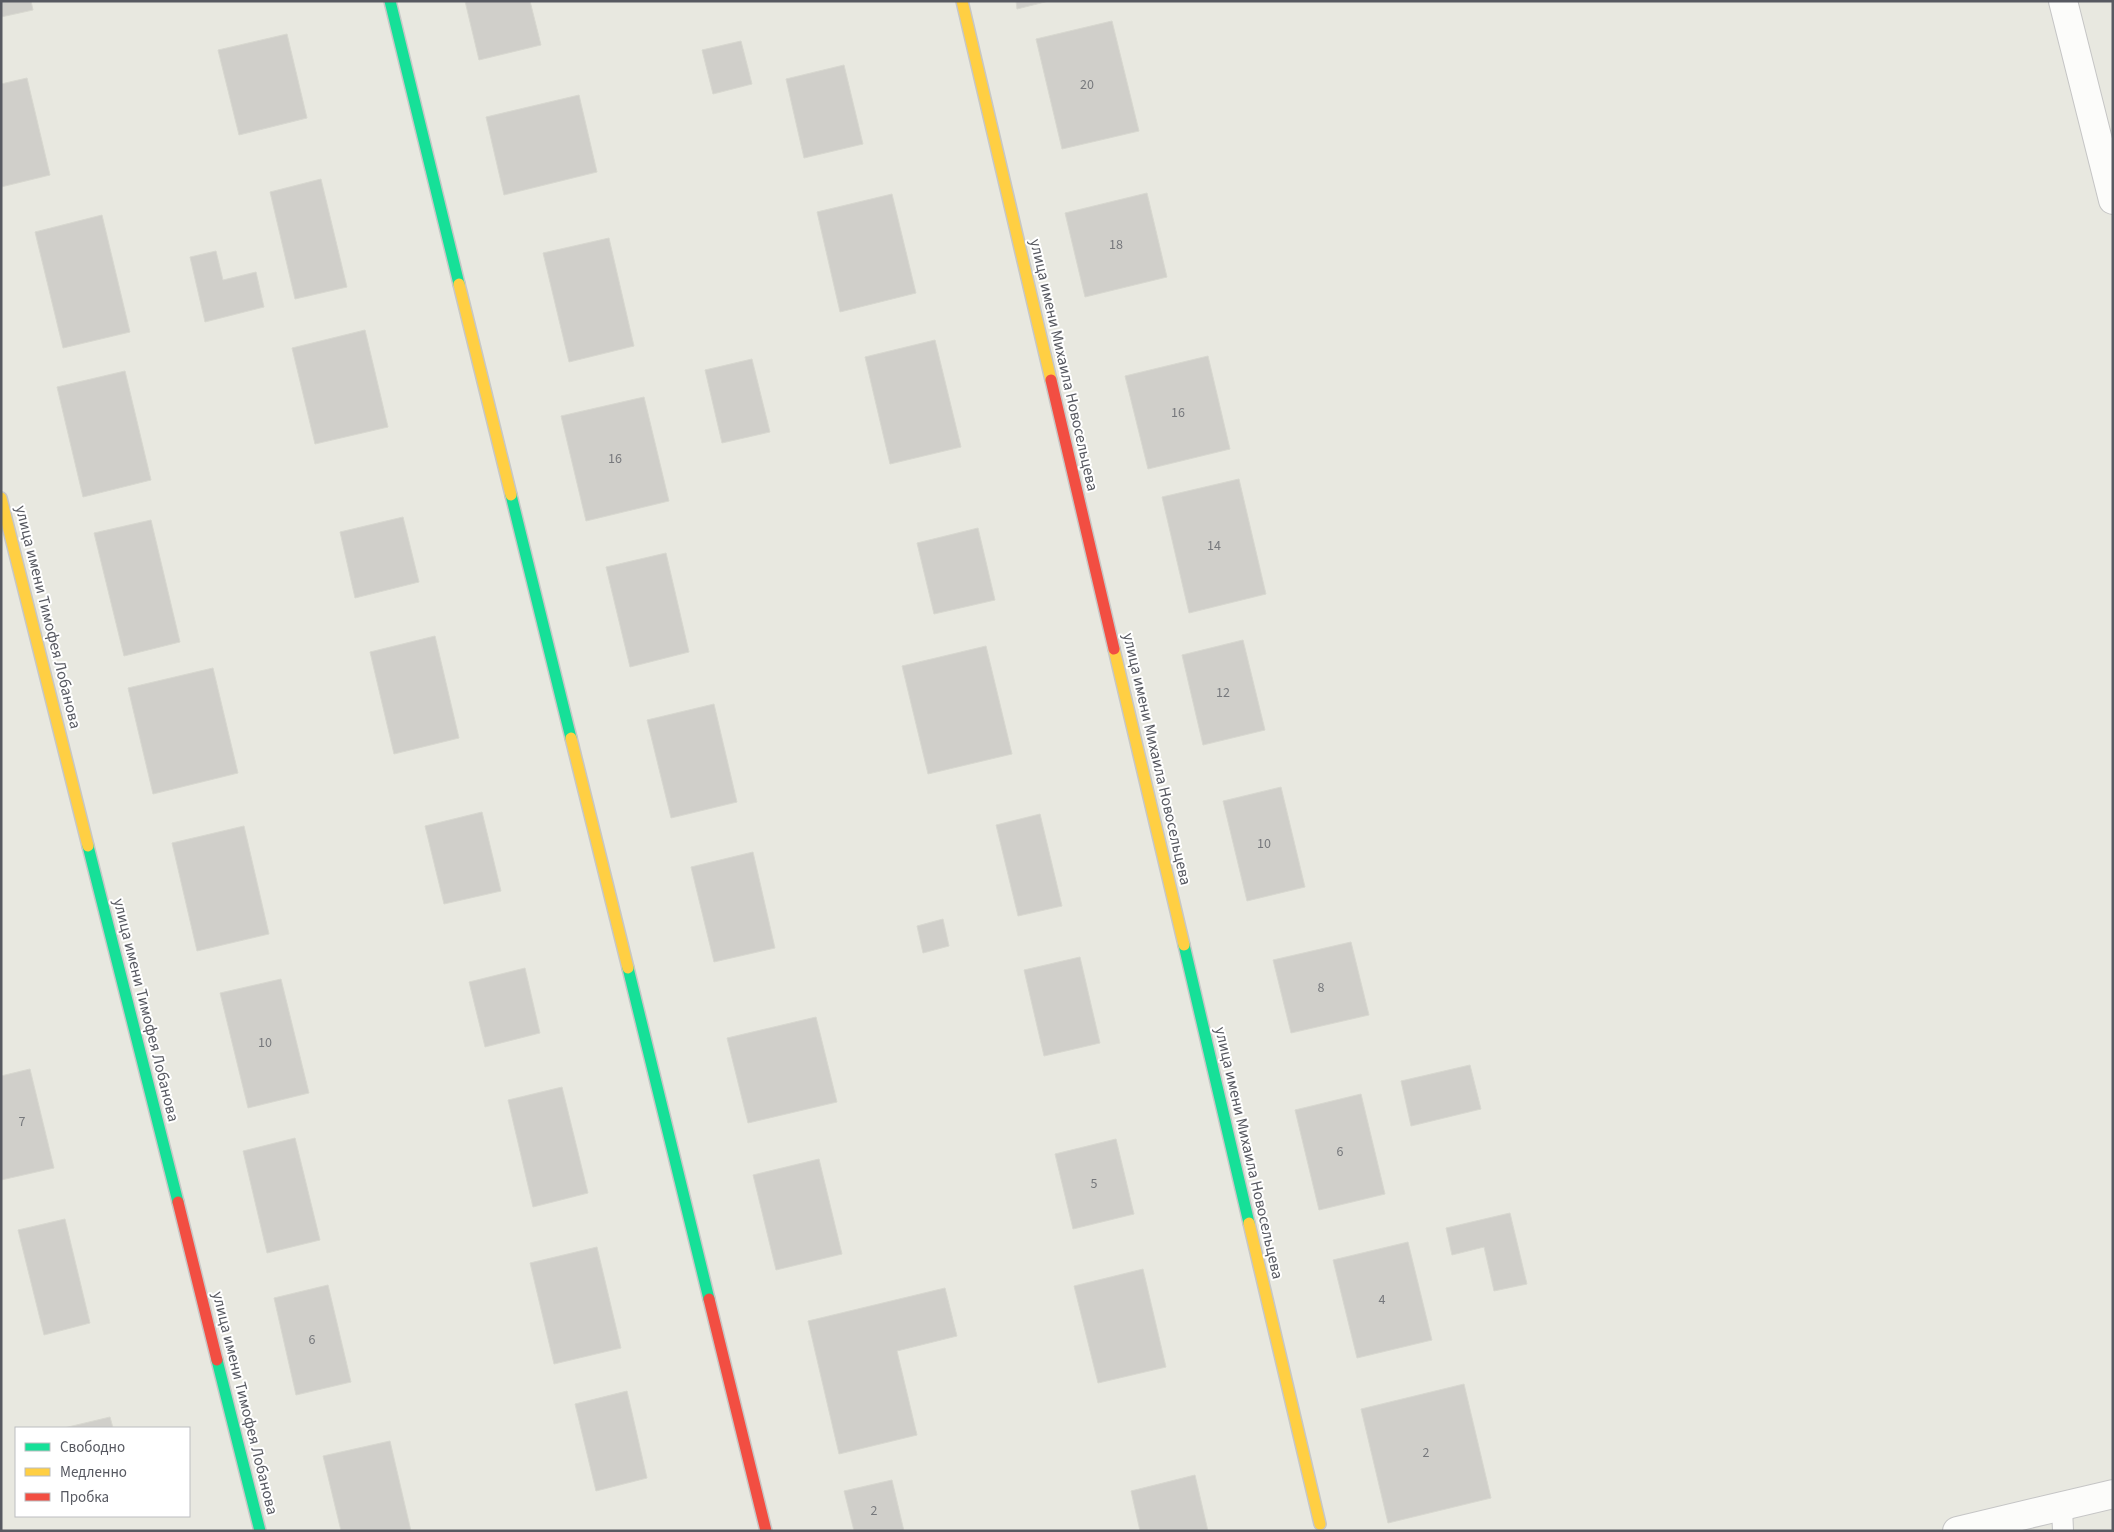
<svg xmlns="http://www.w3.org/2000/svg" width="2114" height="1532" font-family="'Source Sans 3',sans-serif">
<rect width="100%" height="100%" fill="#e8e8e0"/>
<path fill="#d0cfca" stroke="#d8d8d0" d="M1 1H31L33 10 1 17Z
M465 1H530L541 45 479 60Z
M1016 1H1049L1017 9Z
M1112 21 1139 131 1062 149 1036 39Z
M287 34 307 118 239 135 218 50Z
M741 41 752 84 713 94 702 50Z
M844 65 863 144 804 158 786 79Z
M27 78 50 175 1 187V84Z
M579 95 597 172 504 195 486 117Z
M321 179 347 287 295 299 270 192Z
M1147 193 1167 277 1085 297 1065 213Z
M892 194 916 293 840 312 817 212Z
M102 215 130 332 63 348 35 232Z
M609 238 634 346 569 362 543 253Z
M216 251 223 280 256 272 264 307 205 322 190 257Z
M365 330 388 427 315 444 292 348Z
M935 340 961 447 890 464 865 357Z
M1208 356 1230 449 1148 469 1125 376Z
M752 359 770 432 722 443 705 370Z
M125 371 151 480 83 497 57 387Z
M644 397 669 501 586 521 561 416Z
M1239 479 1266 594 1189 613 1162 497Z
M403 517 419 582 355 598 340 532Z
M151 520 180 642 124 656 94 533Z
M978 528 995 600 934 614 917 543Z
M666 553 689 652 630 667 606 567Z
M435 636 459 738 394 754 370 652Z
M1243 640 1265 730 1203 745 1182 655Z
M986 646 1012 754 928 774 902 666Z
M213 668 238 773 153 794 128 688Z
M714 704 737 802 671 818 647 720Z
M1281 787 1305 887 1247 901 1223 801Z
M482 812 501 891 444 904 425 826Z
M1040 814 1062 906 1018 916 996 825Z
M244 826 269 934 197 951 172 843Z
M753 852 775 948 714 962 691 867Z
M943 919 949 946 923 953 917 926Z
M1351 942 1369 1015 1291 1033 1273 960Z
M1080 957 1100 1043 1044 1056 1024 970Z
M525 968 540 1033 485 1047 469 982Z
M281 979 309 1093 248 1108 220 993Z
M816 1017 837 1102 748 1123 727 1038Z
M1470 1065 1481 1109 1411 1126 1401 1081Z
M30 1069 54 1168 1 1180V1076Z
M562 1087 588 1193 533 1207 508 1100Z
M1361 1094 1385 1194 1319 1210 1295 1110Z
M295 1138 320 1240 267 1253 243 1151Z
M1116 1139 1134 1214 1073 1229 1055 1154Z
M819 1159 842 1254 776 1270 753 1175Z
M1510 1213 1527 1284 1494 1291 1484 1247 1452 1255 1446 1228Z
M65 1219 90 1323 44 1335 18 1230Z
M1408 1242 1432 1340 1357 1358 1333 1260Z
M597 1247 621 1348 554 1364 530 1263Z
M1143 1269 1166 1367 1098 1383 1074 1286Z
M328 1285 351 1382 296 1395 274 1298Z
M945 1288 957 1336 897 1351 917 1435 839 1454 808 1321Z
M1464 1384 1491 1498 1388 1523 1361 1409Z
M627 1391 647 1478 596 1491 575 1404Z
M110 1417 113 1428H64Z
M390 1441 411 1531H341L323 1456Z
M1195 1475 1208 1531H1140L1131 1491Z
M892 1480 904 1531H854L844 1491Z"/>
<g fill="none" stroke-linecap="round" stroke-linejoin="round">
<defs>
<path id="lane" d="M2062 1507 2063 1531"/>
<path id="street" d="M2063 1 2113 200
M1957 1531 2113 1494"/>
<path id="fast" d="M390 1 459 284
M511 495 571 738
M88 846 178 1202
M1184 945 1249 1223
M628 968 709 1299
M217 1360 260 1531"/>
<path id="slow" d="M962 1 1051 380
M459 284 511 495
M1 498 88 846
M1114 649 1184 945
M571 738 628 968
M1249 1223 1320 1524"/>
<path id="jam" d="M1051 380 1114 649
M178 1202 217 1360
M709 1299 766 1531"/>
</defs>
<use href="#lane" stroke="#c5c5c5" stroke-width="22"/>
<use href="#street" stroke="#c5c5c5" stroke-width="30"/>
<use href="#fast" stroke="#c7c7c6" stroke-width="14"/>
<use href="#slow" stroke="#c7c7c6" stroke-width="14"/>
<use href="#jam" stroke="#c7c7c6" stroke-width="14"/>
<use href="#lane" stroke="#fcfcfa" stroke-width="20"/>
<use href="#street" stroke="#fcfcfa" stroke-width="28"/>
<use href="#fast" stroke="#16e098" stroke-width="11"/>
<use href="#slow" stroke="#ffcf43" stroke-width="11"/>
<use href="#jam" stroke="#f24e42" stroke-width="11"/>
</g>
<g text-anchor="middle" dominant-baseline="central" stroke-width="4" stroke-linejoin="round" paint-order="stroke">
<g font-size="14" fill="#76787c">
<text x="1087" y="85">20</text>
<text x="1116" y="245">18</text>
<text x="1178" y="413">16</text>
<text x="615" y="459">16</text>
<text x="1214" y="546">14</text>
<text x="1223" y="693">12</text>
<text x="1264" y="844">10</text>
<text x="1321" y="988">8</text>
<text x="265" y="1043">10</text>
<text x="22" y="1122">7</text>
<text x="1340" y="1152">6</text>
<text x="1094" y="1184">5</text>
<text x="1382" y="1300">4</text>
<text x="312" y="1340">6</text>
<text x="1426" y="1453">2</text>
<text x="874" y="1511">2</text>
</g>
<g font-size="16" fill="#575961" stroke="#fff">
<text transform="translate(1064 365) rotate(77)">улица имени Михаила Новосельцева</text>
<text transform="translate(48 617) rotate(76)">улица имени Тимофея Лобанова</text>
<text transform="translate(1157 759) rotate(77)">улица имени Михаила Новосельцева</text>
<text transform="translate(146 1010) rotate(76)">улица имени Тимофея Лобанова</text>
<text transform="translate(1249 1153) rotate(77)">улица имени Михаила Новосельцева</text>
<text transform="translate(245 1403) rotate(76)">улица имени Тимофея Лобанова</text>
</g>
</g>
<rect width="2114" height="1532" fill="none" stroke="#575961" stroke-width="5"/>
<rect x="15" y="1427" width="175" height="90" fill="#ffffff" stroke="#bcbdc0"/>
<rect x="25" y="1443" width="25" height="8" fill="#16e098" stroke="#bcbdc0"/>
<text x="60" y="1452" font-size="15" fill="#575961">Свободно</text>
<rect x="25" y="1468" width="25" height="8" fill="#ffcf43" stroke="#bcbdc0"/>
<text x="60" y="1477" font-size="15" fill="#575961">Медленно</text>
<rect x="25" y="1493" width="25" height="8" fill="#f24e42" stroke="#bcbdc0"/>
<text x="60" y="1502" font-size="15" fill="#575961">Пробка</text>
</svg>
